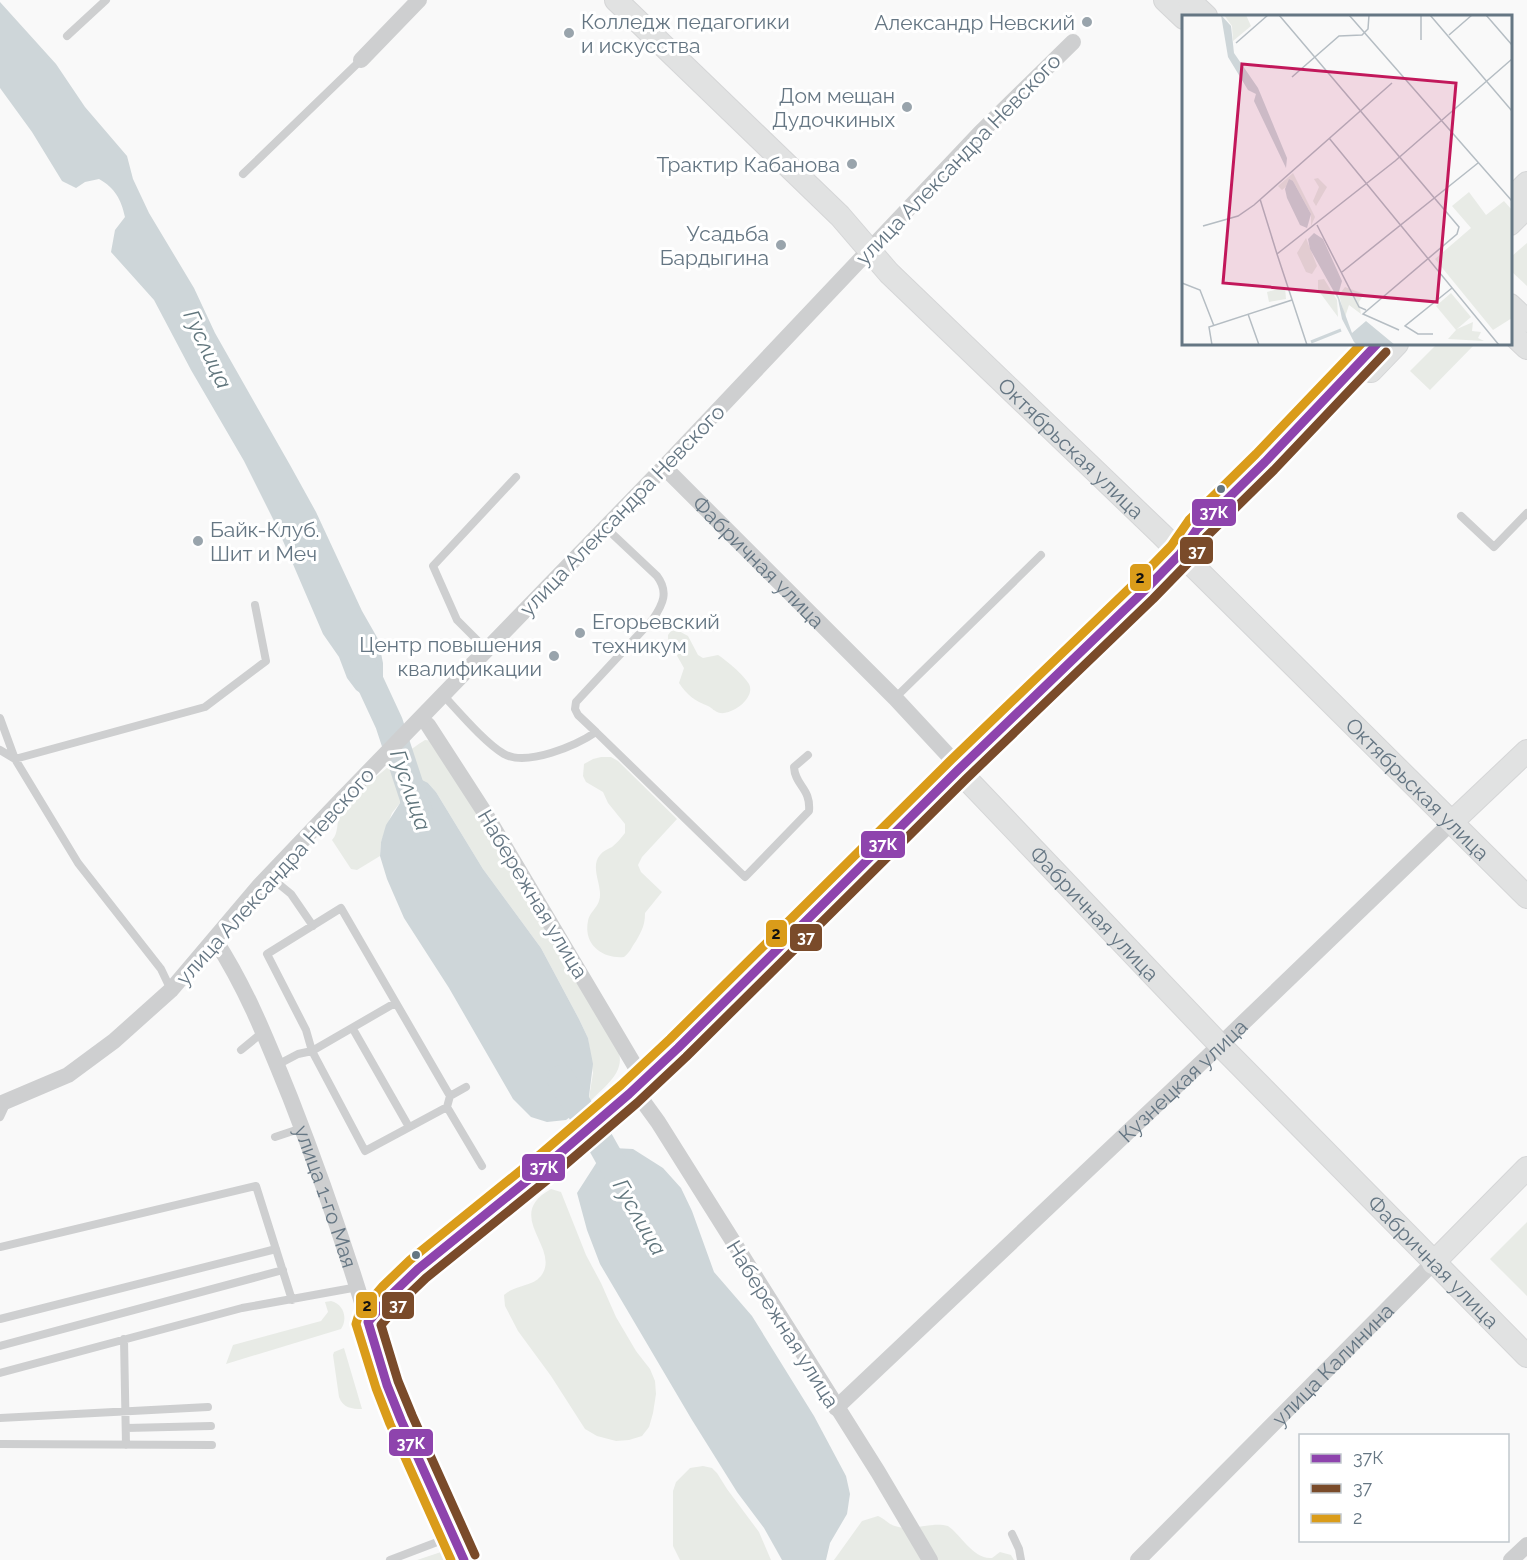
<svg xmlns="http://www.w3.org/2000/svg" width="1527" height="1560" font-family="Raleway,sans-serif">
<rect width="100%" height="100%" fill="#f9f9f9"/>
<path fill="#e8ebe6" d="M1527 243V286L1512 272V256Z
M1437 344H1475L1430 390 1410 371Z
M677 630 688 636 698 655 703 658 718 655C726 660 744 675 749 684 756 698 732 715 720 713 715 712 712 708 708 706 695 701 687 695 679 683L684 668 668 640V635L671 631Z
M425 740 433 741 619 1053C625 1075 600 1089 588 1104L593 1073 588 1038 579 1019 541 948 483 869 436 792 428 783 400 788V803L392 813 381 842 380 856 357 870 351 869 332 840C339 833 336 823 340 814 347 798 408 750 425 740Z
M601 757H611L618 761 677 819 642 857 638 865 641 872 662 892 645 913C645 925 642 930 636 941 631 948 631 951 624 957 603 959 583 945 588 921 589 913 597 908 599 901 604 887 589 868 600 855 603 851 608 849 612 847 617 843 621 838 625 833V824L608 803 603 792 586 782 583 776 584 764 593 759Z
M551 1189 561 1192 586 1255 601 1283 616 1317 636 1351 650 1369 655 1381 656 1394 653 1413 649 1427 642 1436 629 1440 616 1441 597 1436 585 1429 551 1376 518 1331 505 1306 504 1295C514 1285 532 1287 541 1276 562 1248 502 1216 551 1189Z
M1527 1222V1296L1490 1259Z
M331 1301C344 1304 348 1319 341 1329L226 1364 233 1345 321 1321 328 1312 325 1302Z
M344 1348 362 1409C352 1409 343 1408 339 1397L333 1355 334 1352Z
M703 1466 712 1468 717 1473 727 1489 759 1532 771 1560H680L673 1546V1491L676 1482 690 1468Z
M878 1516C884 1518 888 1524 895 1526 911 1532 932 1521 948 1526 960 1534 974 1560 992 1558 995 1556 997 1554 1000 1552L1011 1555 1014 1560H834L862 1521Z
M444 1551 448 1560H417Z"/>
<path fill="#ced6d9" d="M0 2 56 64 85 107 127 156 133 179 149 213 194 288 215 333 290 465 316 512 362 611 378 639 383 663V689L377 705 356 690 347 678 339 657 323 634 277 527 244 461 191 370 154 300 111 252 115 230 125 217C121 199 115 188 99 179L85 182 76 188 62 181 32 132 0 88Z
M416 777 428 783 436 792 483 869 541 948 579 1019 588 1038 593 1064 588 1104 566 1120 547 1122 531 1117 513 1099 449 988 404 918 387 879 380 856 381 842 386 825 400 803 402 784Z
M613 1148 633 1149 663 1168 681 1188 692 1211 714 1272 752 1316 814 1416 846 1476 850 1494 847 1514 830 1543 826 1560H782L764 1528 737 1492 692 1420 600 1264 587 1230 577 1193 602 1154Z"/>
<g fill="none" stroke-linecap="round" stroke-linejoin="round">
<path stroke="#ced6d9" stroke-width="28" d="M363 667 389 723 420 817
M561 1079 598 1138 625 1186"/>
<defs>
<g id="secondary">
<path id="s5" d="M616 0 840 216 889 273 1161 534 1527 897"/>
<path d="M1165 0 1184 18"/>
<path d="M1189 0 1206 16"/>
<path d="M1510 200 1527 183"/>
<path d="M1510 224 1527 207"/>
<path d="M1510 305 1527 321"/>
<path d="M1510 332 1527 348"/>
<path d="M1371 371 1397 344"/>
<path id="s6" d="M958 770 1220 1045 1527 1356"/>
<path d="M1452 822 1527 751"/>
<path d="M1433 1263 1527 1168"/>
<path d="M464 1560 401 1420 387 1385 368 1322 392 1294 418 1269 544 1167 629 1094 678 1048 958 770 1144 591 1180 554 1197 529 1265 462 1377 344"/>
</g>
</defs>
<use href="#secondary" stroke="#d5d6d7" stroke-width="24"/>
<path stroke="#cecfd0" stroke-width="8" d="M67 36 106 0
M243 174 361 60
M1461 516 1494 547 1527 513
M487 650 457 620 433 566 516 477
M443 695C459 712 485 743 504 754 527 767 577 745 596 732L745 877 809 811C811 788 795 786 794 767L808 755
M895 698 1041 555
M0 718 15 759 78 863 161 969 171 990
M596 732 578 715 575 709 576 702 653 619C663 604 669 592 657 576L606 528
M0 750 15 759 205 707 266 661 255 605
M269 876 291 894 313 926
M395 1003 312 1051 306 1030 267 954 341 908 450 1096
M353 1029 409 1127
M241 1050 263 1032
M277 1065 298 1054 312 1051 365 1151 447 1107 482 1166
M447 1107 450 1096 466 1087
M0 1117 7 1102
M275 1137 302 1128
M0 1247 256 1186 292 1300
M0 1319 276 1249
M124 1339 126 1445
M0 1346 283 1270
M0 1373 242 1308 358 1287
M0 1418 208 1407
M126 1428 211 1426
M0 1444 212 1445
M1012 1534 1019 1549 1021 1560
M390 1560 453 1536"/>
<g stroke="#cecfd0" stroke-width="16">
<path d="M361 60 419 0"/>
<path id="s1" d="M664 467 895 698 947 754 958 770"/>
<path d="M428 725 483 810 635 1066"/>
<path id="s2" d="M215 940C247 989 268 1043 290 1097 319 1171 345 1246 368 1322"/>
<path d="M634 1089 658 1122 878 1472 930 1560"/>
<path d="M0 1104 68 1075 114 1041 171 990 260 885 340 801 664 467 980 133 1073 42"/>
<path id="s3" d="M836 1408 1220 1045 1452 822"/>
<path id="s4" d="M1138 1560 1433 1263"/>
<path d="M1511 1560 1527 1545"/>
</g>
<use href="#secondary" stroke="#e1e2e2" stroke-width="22"/>
<defs>
<path id="bus-1" d="M368 1322 392 1294 418 1269 544 1167 629 1094 678 1048 958 770 1144 591 1180 554 1197 529 1265 462 1377 344
M368 1322 387 1385 401 1420 464 1560"/>
<path id="bus-2" d="M475 1555 412 1415 398 1381 381 1325 401 1302 426 1278 552 1176 637 1103 686 1057 966 779 1153 599 1189 562 1206 537 1274 470 1386 352"/>
<path id="bus-3" d="M451 1560 390 1424 376 1388 356 1324 359 1314 383 1286 410 1260 536 1158 621 1085 670 1039 950 761 1136 582 1171 546 1189 520 1256 454 1361 344"/>
</defs>
<use href="#bus-1" stroke="#fff" stroke-width="14"/>
<use href="#bus-2" stroke="#fff" stroke-width="14"/>
<use href="#bus-3" stroke="#fff" stroke-width="14"/>
<use href="#bus-1" stroke="#8e44ad" stroke-width="9"/>
<use href="#bus-2" stroke="#7a4b2a" stroke-width="9"/>
<use href="#bus-3" stroke="#da9c1a" stroke-width="9"/>
</g>
<g fill="#99a4ac" stroke="#fff" stroke-width="2">
<circle cx="1087" cy="22" r="6"/>
<circle cx="569" cy="33" r="6"/>
<circle cx="907" cy="107" r="6"/>
<circle cx="852" cy="164" r="6"/>
<circle cx="781" cy="245" r="6"/>
<circle cx="198" cy="541" r="6"/>
<circle cx="580" cy="633" r="6"/>
<circle cx="554" cy="656" r="6"/>
</g>
<g fill="#657683" stroke="#fff" stroke-width="2">
<circle cx="1221" cy="489" r="5"/>
<circle cx="416" cy="1255" r="5"/>
</g>
<g text-anchor="middle" dominant-baseline="central" stroke-width="6" stroke-linejoin="round" paint-order="stroke">
<g font-size="21" fill="#657683" stroke="#fff" text-anchor="end">
<text x="581" y="21" text-anchor="start">Колледж педагогики<tspan x="581" dy="24">и искусства</tspan></text>
<text x="1075" y="22">Александр Невский</text>
<text x="895" y="95">Дом мещан<tspan x="895" dy="24">Дудочкиных</tspan></text>
<text x="840" y="164">Трактир Кабанова</text>
<text x="769" y="233">Усадьба<tspan x="769" dy="24">Бардыгина</tspan></text>
<text x="210" y="529" text-anchor="start">Байк-Клуб.<tspan x="210" dy="24">Шит и Меч</tspan></text>
<text x="592" y="621" text-anchor="start">Егорьевский<tspan x="592" dy="24">техникум</tspan></text>
<text x="542" y="644">Центр повышения<tspan x="542" dy="24">квалификации</tspan></text>
</g>
<g font-size="21" fill="#657683" stroke="#fff">
<text transform="translate(958 159) rotate(-46)">улица Александра Невского</text>
<text stroke="none"><textPath href="#s5" startOffset="639">Октябрьская улица</textPath></text>
<text transform="translate(622 510) rotate(-46)">улица Александра Невского</text>
<text stroke="none"><textPath href="#s1" startOffset="134">Фабричная улица</textPath></text>
<text stroke="none"><textPath href="#s5" startOffset="1125">Октябрьская улица</textPath></text>
<text transform="translate(275 876) rotate(-48)">улица Александра Невского</text>
<text transform="translate(533 894) rotate(59)">Набережная улица</text>
<text stroke="none"><textPath href="#s6" startOffset="198">Фабричная улица</textPath></text>
<text stroke="none"><textPath href="#s3" startOffset="477">Кузнецкая улица</textPath></text>
<text stroke="none"><textPath href="#s2" startOffset="280">улица 1-го Мая</textPath></text>
<text stroke="none"><textPath href="#s6" startOffset="684">Фабричная улица</textPath></text>
<text transform="translate(783 1324) rotate(58)">Набережная улица</text>
<text stroke="none"><textPath href="#s4" startOffset="276">улица Калинина</textPath></text>
</g>
<g font-size="22" font-style="italic" fill="#60757c" stroke="#fff">
<text transform="translate(208 349) rotate(65)">Гуслица</text>
<text transform="translate(411 790) rotate(71)">Гуслица</text>
<text transform="translate(640 1217) rotate(60)">Гуслица</text>
</g>
</g>
<g transform="translate(1182 15)">
<rect width="330" height="330" fill="#f9f9f9"/>
<path d="M42 0H64L69 11 51 26 50 11ZM111 158 133 202 129 211V199L111 166 100 175 96 171ZM136 163 145 172 134 191 131 186 137 172 132 164ZM287 177 304 200 322 186 330 195V303L311 315 253 244 289 213 270 191ZM124 223 135 251 130 259 124 257 115 238ZM142 264 155 285 156 302 136 275V265ZM103 272 104 284 87 287 85 277ZM163 272 182 279 177 287 179 299 167 290 163 302 157 280ZM269 278 289 302 275 314 291 307 290 316 299 317 296 323 302 326 266 324 274 315 254 291Z" fill="#e8ebe6"/>
<path d="M39 0 49 11 52 38 76 73 105 143 104 153 72 86 74 79 66 75 46 42ZM107 164 111 166 129 199 125 213 118 210 105 183 103 174ZM132 218 141 224 160 266 156 280 170 318 184 306 213 330H175L172 327 160 304 156 284 128 234 126 224Z" fill="#ced6d9"/>
<path fill="none" stroke="#ced6d9" stroke-width="3" d="M129 327 159 315"/>
<path fill="none" stroke="#b5bdc3" stroke-width="1.5" d="M97 0 277 212 275 219 181 299 217 315M167 0 330 186M248 0 330 96M304 0 330 30M267 20 290 0M239 25V0M54 28 86 0M110 62 157 21 180 20 186 14 187 0M147 123 317 330M78 184 95 239M135 210 177 292 184 295M21 211 56 201 72 190 210 68M160 257 296 148M0 268 18 275 32 311M66 299 77 330M251 319H236L223 311 270 273M30 330 27 312 110 285M125 330 95 239 213 146 330 44"/>
<path fill="#c2185b" fill-opacity="0.15" stroke="#c2185b" stroke-width="3" d="M60 49 274 68 255 287 41 268Z"/>
<rect width="330" height="330" fill="none" stroke="#657683" stroke-width="3"/>
</g>
<g stroke="#fff" stroke-width="2">
<rect x="1191" y="498" width="46" height="29" rx="6" fill="#8e44ad"/>
<rect x="1179" y="536" width="35" height="29" rx="6" fill="#7a4b2a"/>
<rect x="1129" y="563" width="23" height="29" rx="6" fill="#da9c1a"/>
<rect x="860" y="830" width="46" height="29" rx="6" fill="#8e44ad"/>
<rect x="765" y="919" width="23" height="29" rx="6" fill="#da9c1a"/>
<rect x="789" y="923" width="34" height="29" rx="6" fill="#7a4b2a"/>
<rect x="521" y="1153" width="45" height="29" rx="6" fill="#8e44ad"/>
<rect x="355" y="1291" width="23" height="28" rx="6" fill="#da9c1a"/>
<rect x="381" y="1291" width="34" height="29" rx="6" fill="#7a4b2a"/>
<rect x="388" y="1428" width="46" height="29" rx="6" fill="#8e44ad"/>
</g>
<g font-size="16" text-anchor="middle" font-weight="bold" fill="#fff">
<text x="1214" y="518">37К</text>
<text x="1197" y="557">37</text>
<text x="883" y="850">37К</text>
<text x="806" y="943">37</text>
<text x="544" y="1173">37К</text>
<text x="398" y="1311">37</text>
<text x="411" y="1449">37К</text>
</g>
<g font-size="16" text-anchor="middle" font-weight="bold" fill="#111">
<text x="1140" y="583">2</text>
<text x="776" y="939">2</text>
<text x="367" y="1311">2</text>
</g>
<rect x="1299" y="1434" width="210" height="108" fill="#ffffff" stroke="#c1c8cd" stroke-width="1.5"/>
<rect x="1311" y="1454" width="30" height="9" fill="#8e44ad" stroke="#c1c8cd" stroke-width="1.5"/>
<text x="1353" y="1464" font-size="18" fill="#657683">37К</text>
<rect x="1311" y="1484" width="30" height="9" fill="#7a4b2a" stroke="#c1c8cd" stroke-width="1.5"/>
<text x="1353" y="1494" font-size="18" fill="#657683">37</text>
<rect x="1311" y="1514" width="30" height="9" fill="#da9c1a" stroke="#c1c8cd" stroke-width="1.5"/>
<text x="1353" y="1524" font-size="18" fill="#657683">2</text>
</svg>
